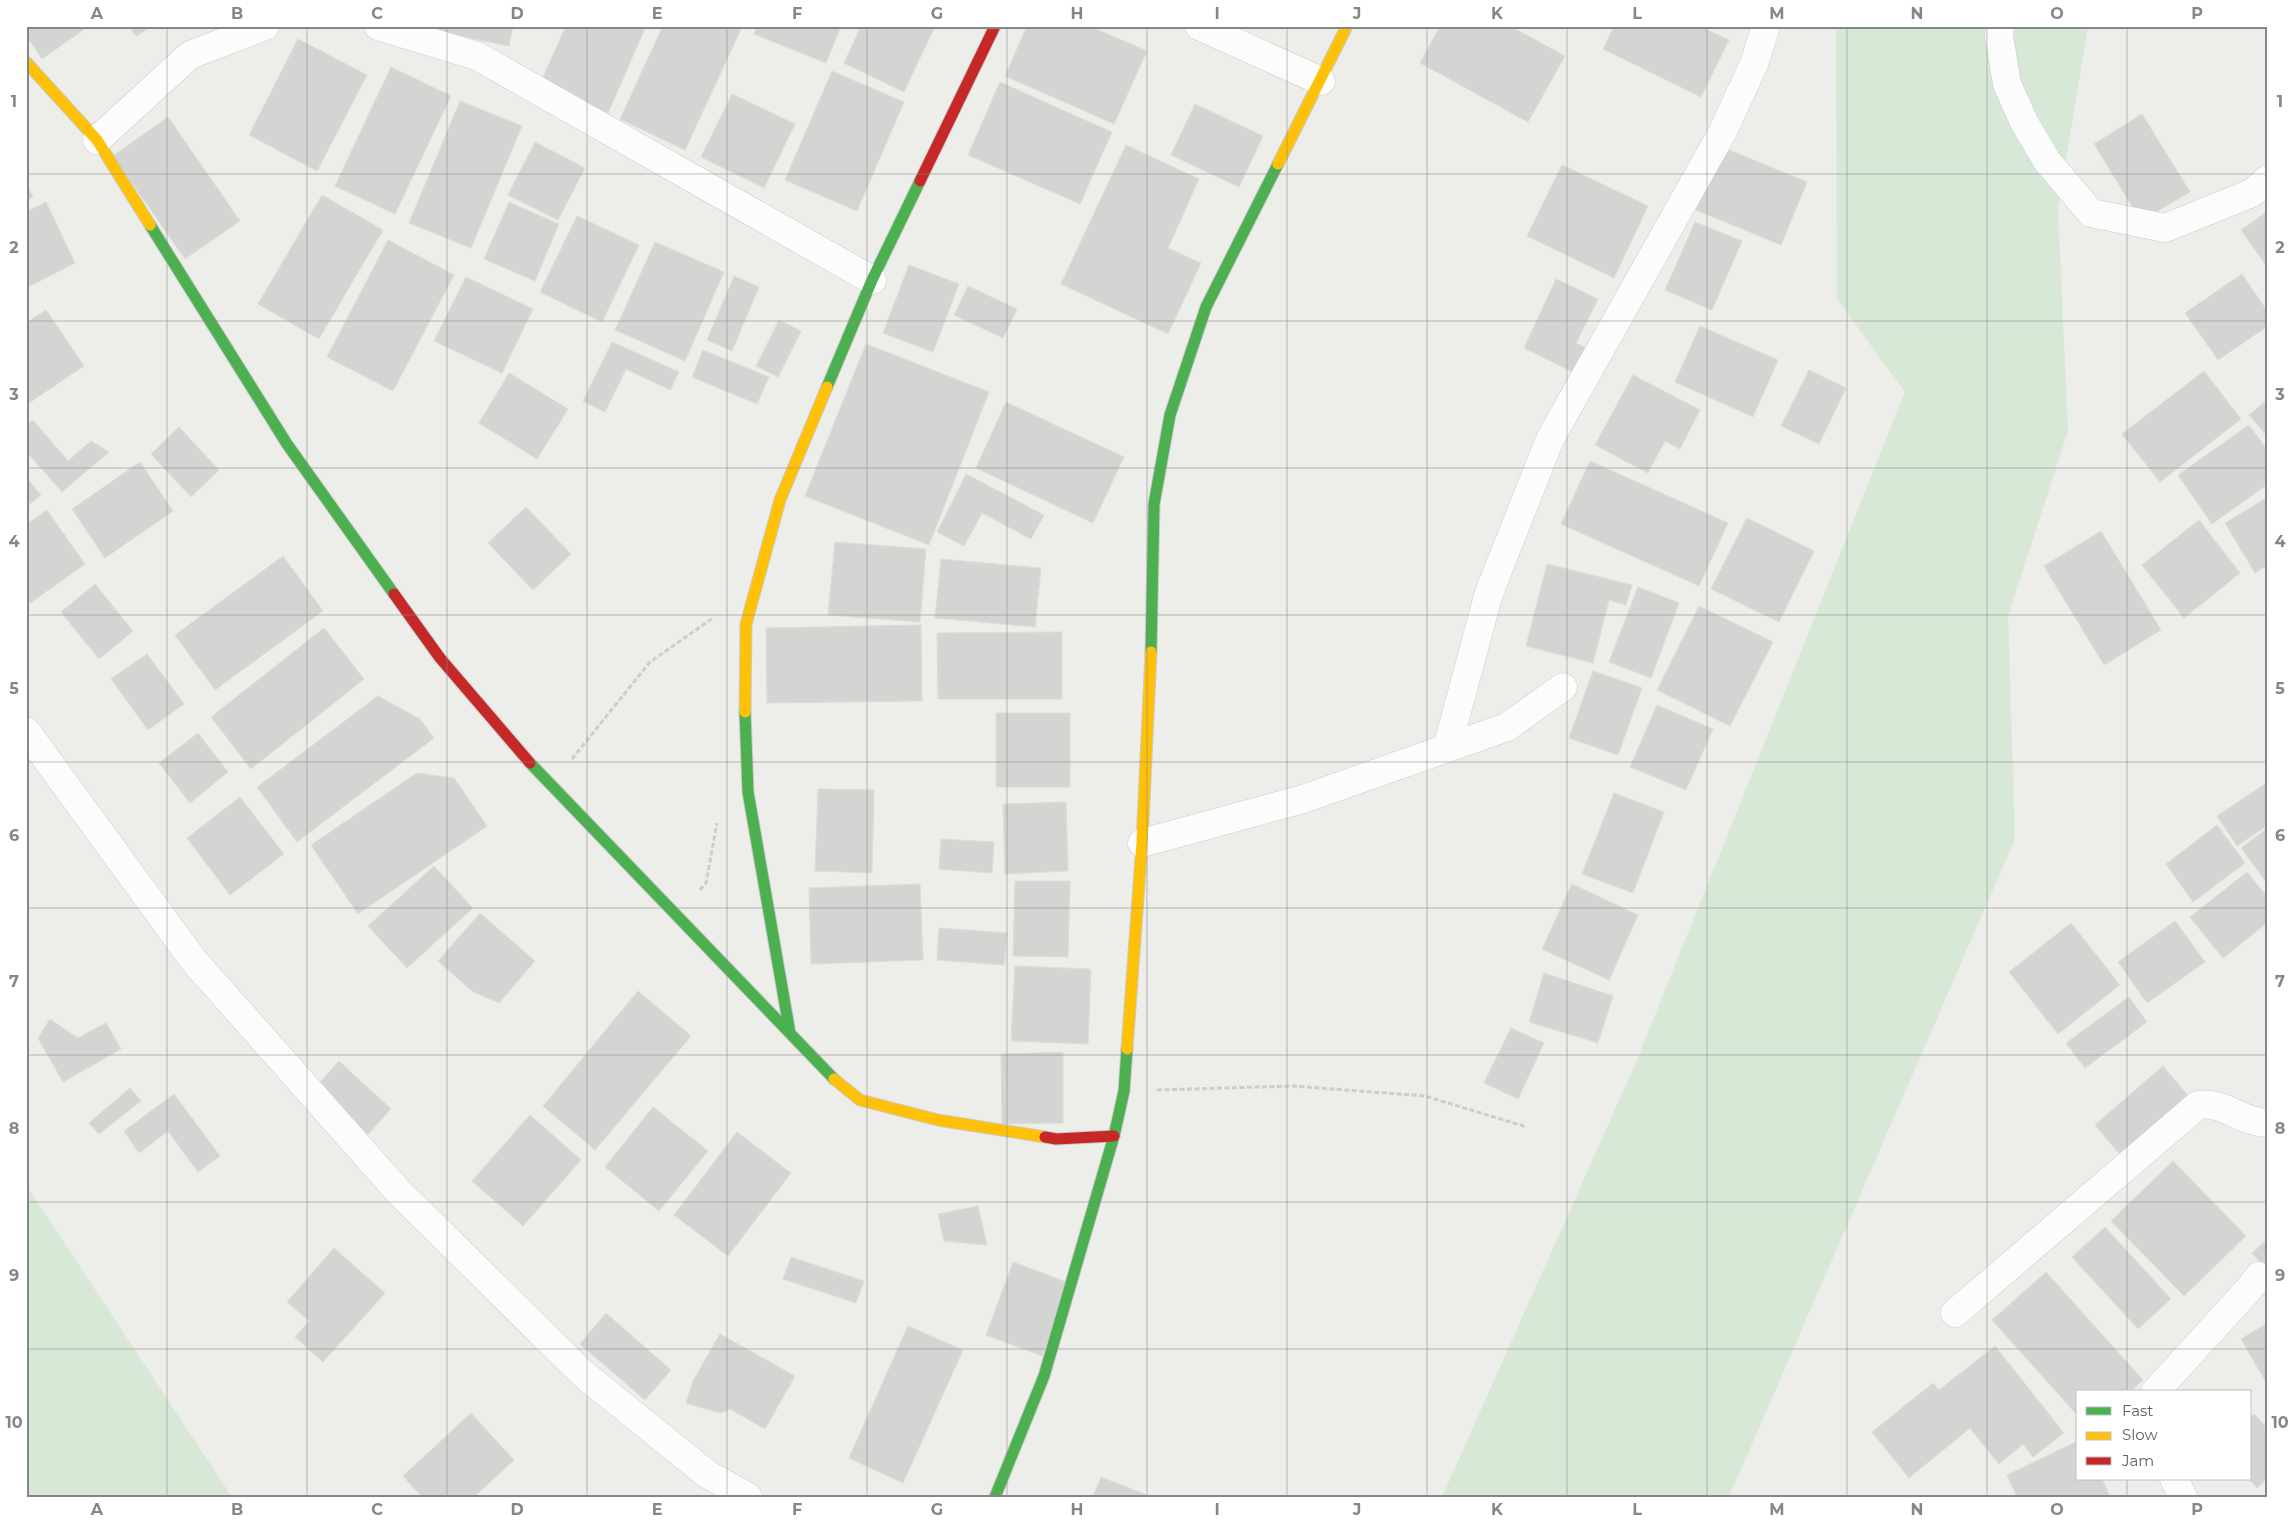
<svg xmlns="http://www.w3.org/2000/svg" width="2294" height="1523" font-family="Montserrat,sans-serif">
<rect width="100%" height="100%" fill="#edede9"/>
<path fill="#d8e8d7" d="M1836 26H2088L2058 208 2068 431 2008 616 2015 839 1729 1497H1442L1637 1060 1905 392 1837 299Z
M26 1185 232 1497H26Z"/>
<path fill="#d4d4d2" stroke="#dcdcd8" d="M26 26H89L42 59 26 35Z
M129 26H152L136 36Z
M438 26H513L509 46 436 31Z
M566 26H646L608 113 540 84Z
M663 26 742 27 685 150 620 119Z
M757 26H841L826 63 754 34Z
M861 26H935L904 92 844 63Z
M1027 26H1089L1147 51 1114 124 1005 76Z
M1440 26H1510L1565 56 1528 122 1420 63Z
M1614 26H1699L1729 40 1701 97 1603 49Z
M298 39 367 75 317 171 249 135Z
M391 67 451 96 395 214 335 186Z
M832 71 904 102 857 211 785 180Z
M1000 82 1112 132 1080 204 968 155Z
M732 94 795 124 764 188 701 157Z
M460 101 522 126 471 248 409 223Z
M1195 104 1263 136 1239 187 1171 155Z
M2142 114 2190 192 2141 221 2094 144Z
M168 117 240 221 185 259 113 156Z
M535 142 585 168 558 220 508 195Z
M1126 145 1199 179 1168 248 1201 263 1168 334 1061 284Z
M1722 147 1807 182 1781 245 1696 210Z
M1562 165 1648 206 1614 278 1527 236Z
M26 185 33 196 26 201Z
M322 195 383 230 319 339 258 304Z
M46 202 75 263 26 288V212Z
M509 202 559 224 535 281 484 259Z
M2268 211V268L2241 230Z
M577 216 639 245 602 322 540 292Z
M1695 222 1742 241 1712 310 1665 290Z
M388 240 454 275 393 391 327 357Z
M655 242 724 272 685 361 615 330Z
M909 265 959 284 933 352 883 333Z
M2242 274 2268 312V326L2218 360 2185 313Z
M734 276 759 287 732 351 707 340Z
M466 277 533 309 502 373 434 341Z
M1556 279 1598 299 1576 343 1595 352 1583 377 1524 348Z
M968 286 1017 309 1003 338 954 315Z
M46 310 84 366 26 405V323Z
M779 320 801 331 778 377 756 366Z
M1700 326 1778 360 1753 417 1675 382Z
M612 342 679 372 670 390 626 369 605 412 583 401Z
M866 344 989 392 929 545 805 496Z
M703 350 769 377 757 404 692 377Z
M1809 370 1846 388 1819 444 1781 426Z
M2204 371 2241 419 2160 482 2122 434Z
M509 373 568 409 537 459 479 423Z
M1633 375 1700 410 1680 449 1665 441 1648 473 1595 445Z
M2268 399V437L2249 415Z
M1006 402 1124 457 1093 523 976 468Z
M33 420 68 461 91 441 109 452 62 492 26 451V426Z
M2249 425 2268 451V484L2212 524 2178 475Z
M179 427 219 470 191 497 151 454Z
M1590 461 1728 523 1699 586 1561 524Z
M140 462 173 511 105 558 72 509Z
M966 474 1044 515 1031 539 982 513 964 546 937 532Z
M26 477 41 495 26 507Z
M2268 497V565L2255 573 2225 523Z
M526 507 571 554 533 590 488 543Z
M47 510 85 564 26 606V525Z
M1747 518 1814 551 1779 622 1711 589Z
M2199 520 2240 573 2184 618 2142 565Z
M2101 531 2161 630 2104 665 2044 566Z
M835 542 926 549 920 622 828 615Z
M283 556 323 611 215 690 175 635Z
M941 559 1041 568 1035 627 935 618Z
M1547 564 1632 585 1626 605 1609 600 1593 663 1526 646Z
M95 584 133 631 99 659 61 612Z
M1638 587 1679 603 1651 678 1609 662Z
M1699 606 1773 642 1730 726 1657 690Z
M921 625 922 701 767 703 766 628Z
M324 628 364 679 251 769 211 717Z
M1062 632V699H938L937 633Z
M147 654 184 704 148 730 111 679Z
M1593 671 1642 688 1618 755 1569 738Z
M378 696 420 719 434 738 297 842 257 787Z
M1657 705 1713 729 1686 790 1630 767Z
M996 713H1070V787H996Z
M198 733 228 772 190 803 159 763Z
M417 773 454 778 487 826 358 914 311 845Z
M2268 782V825L2237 846 2217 816Z
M818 789 874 790 872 873 815 871Z
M1614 793 1664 812 1633 893 1582 874Z
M240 797 284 854 230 895 187 838Z
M1066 802 1068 871 1005 874 1003 804Z
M2217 825 2245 863 2193 902 2166 864Z
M2268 828V884L2241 848Z
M941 839 994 842 992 873 939 869Z
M434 866 473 908 407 968 368 926Z
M2247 872 2268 898V922L2223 958 2190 917Z
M1015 881H1070L1068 957 1013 956Z
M920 884 923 960 811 964 809 888Z
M1572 884 1638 915 1609 980 1542 949Z
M480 913 535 961 499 1003 472 991 438 961Z
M2175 921 2205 962 2147 1003 2118 962Z
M2071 923 2120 985 2058 1034 2009 972Z
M939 928 1007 933 1004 965 937 960Z
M1015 966 1091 969 1088 1044 1011 1041Z
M1544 973 1613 996 1598 1043 1529 1022Z
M638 991 691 1036 595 1150 543 1106Z
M2129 997 2147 1022 2085 1068 2066 1043Z
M50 1019 78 1038 106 1023 121 1049 63 1082 38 1038Z
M1511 1028 1544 1043 1518 1099 1484 1083Z
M1063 1052V1123L1002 1124 1001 1054Z
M339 1061 391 1109 368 1134 316 1087Z
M2163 1066 2189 1097 2121 1156 2095 1125Z
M130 1088 141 1101 99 1134 89 1123Z
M174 1094 220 1156 198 1172 168 1131 139 1153 124 1131Z
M653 1107 708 1151 659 1211 605 1167Z
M530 1115 581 1160 523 1226 472 1181Z
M737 1132 791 1173 728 1256 674 1215Z
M2173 1161 2246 1236 2184 1296 2111 1221Z
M978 1206 987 1245 944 1241 938 1214Z
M2105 1227 2171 1299 2138 1329 2072 1257Z
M2268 1239V1270L2252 1253Z
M334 1248 385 1293 323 1362 295 1337 309 1321 287 1302Z
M791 1257 864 1281 856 1303 783 1279Z
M1013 1262 1069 1283 1042 1356 986 1335Z
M2046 1272 2143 1380 2130 1392H2078V1416L1992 1320Z
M606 1313 671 1370 645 1400 580 1344Z
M2268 1323V1386L2241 1339Z
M908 1326 963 1350 903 1483 849 1458Z
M720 1334 795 1376 765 1429 730 1409 720 1413 686 1403 693 1381Z
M1995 1346 2064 1433 2033 1457 2023 1444 1999 1464 1970 1428 1909 1478 1872 1432 1933 1383 1939 1390Z
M471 1413 514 1460 474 1497H422L403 1476Z
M2254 1414 2268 1429V1478L2257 1488 2249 1479 2250 1418Z
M2078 1441V1479H2102L2110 1497H2017L2007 1475Z
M1101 1477 1152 1497H1093Z"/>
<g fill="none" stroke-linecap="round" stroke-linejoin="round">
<defs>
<path id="street" d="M378 26 477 56 872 280
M1199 26 1321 81
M2000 26 1999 36 2007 84 2024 122 2047 161 2091 213 2165 228 2252 193 2268 179
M97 140 190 55 265 26
M26 731 194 961 398 1191 582 1373 707 1474 748 1497
M1447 748 1489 593 1550 439 1722 133 1754 64 1766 26
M1142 843 1303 799 1507 727 1563 687
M1955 1313 2198 1105C2225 1101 2242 1123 2268 1123
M2155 1392 2249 1289 2259 1276
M2174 1479 2183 1497"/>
<path id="fast" d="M150 225 287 444 394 594
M827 387 872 280 920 181
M1151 652 1154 504 1170 415 1206 307 1278 164
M745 712 748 792 790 1033
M530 763 834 1079
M995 1497 1044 1376 1114 1136 1124 1091 1127 1049"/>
<path id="slow" d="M26 62 97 140 150 225
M1278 164 1347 26
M745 712 746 624 780 500 827 387
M1127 1049 1142 843 1151 652
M834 1079 860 1100 938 1120 1045 1137"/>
<path id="jam" d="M920 181 995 26
M394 594 440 658 530 763
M1045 1137 1056 1139 1114 1136"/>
</defs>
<use href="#street" stroke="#cbcbca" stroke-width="29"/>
<use href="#fast" stroke="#cacbca" stroke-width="13"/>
<use href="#slow" stroke="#cacbca" stroke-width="13"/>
<use href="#jam" stroke="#cacbca" stroke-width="13"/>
<path stroke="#cacecb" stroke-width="3" stroke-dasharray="5 2.5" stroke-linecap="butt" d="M572 759 650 662 713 618
M700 890 706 883 717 823
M1157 1090 1293 1086 1425 1096 1527 1127"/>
<use href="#street" stroke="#fcfcfc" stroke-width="28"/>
<use href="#fast" stroke="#4caf50" stroke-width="11"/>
<use href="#slow" stroke="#ffc107" stroke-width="11"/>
<use href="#jam" stroke="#c62828" stroke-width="11"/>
</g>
<path fill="none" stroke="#848788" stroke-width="1" stroke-opacity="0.55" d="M167 26V1497M307 26V1497M447 26V1497M587 26V1497M727 26V1497M867 26V1497M1007 26V1497M1147 26V1497M1287 26V1497M1427 26V1497M1567 26V1497M1707 26V1497M1847 26V1497M1987 26V1497M2127 26V1392M26 174H2268M26 321H2268M26 468H2268M26 615H2268M26 762H2268M26 908H2268M26 1055H2268M26 1202H2268M26 1349H2268M2127 1479V1497"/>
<rect width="2294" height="1523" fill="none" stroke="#ffffff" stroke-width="55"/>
<rect x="2076" y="1390" width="175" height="90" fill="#ffffff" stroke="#bfc0c2"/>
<rect x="2086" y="1407" width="25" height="8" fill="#4caf50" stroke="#bfc0c2"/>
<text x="2122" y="1416" font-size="15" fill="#5f6266">Fast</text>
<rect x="2086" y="1432" width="25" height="8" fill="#ffc107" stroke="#bfc0c2"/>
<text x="2122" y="1440" font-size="15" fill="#5f6266">Slow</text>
<rect x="2086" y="1457" width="25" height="8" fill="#c62828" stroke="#bfc0c2"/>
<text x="2122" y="1466" font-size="15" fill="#5f6266">Jam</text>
<rect x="28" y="28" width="2238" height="1468" fill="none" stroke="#848788" stroke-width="2"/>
<g font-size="16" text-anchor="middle" font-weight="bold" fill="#848788">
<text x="97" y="19">A</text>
<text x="237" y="19">B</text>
<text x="377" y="19">C</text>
<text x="517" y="19">D</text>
<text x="657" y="19">E</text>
<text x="797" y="19">F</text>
<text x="937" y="19">G</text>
<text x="1077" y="19">H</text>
<text x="1217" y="19">I</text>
<text x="1357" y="19">J</text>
<text x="1497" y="19">K</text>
<text x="1637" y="19">L</text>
<text x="1777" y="19">M</text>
<text x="1917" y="19">N</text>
<text x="2057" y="19">O</text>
<text x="2197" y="19">P</text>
<text x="14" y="107">1</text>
<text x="2280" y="107">1</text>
<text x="14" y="253">2</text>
<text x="2280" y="253">2</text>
<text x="14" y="400">3</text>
<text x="2280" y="400">3</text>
<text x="14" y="547">4</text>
<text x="2280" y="547">4</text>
<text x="14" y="694">5</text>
<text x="2280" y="694">5</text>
<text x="14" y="841">6</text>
<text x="2280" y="841">6</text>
<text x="14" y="987">7</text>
<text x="2280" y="987">7</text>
<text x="14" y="1134">8</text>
<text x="2280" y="1134">8</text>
<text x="14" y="1281">9</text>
<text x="2280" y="1281">9</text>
<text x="14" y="1428">10</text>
<text x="2280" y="1428">10</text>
<text x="97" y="1515">A</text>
<text x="237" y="1515">B</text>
<text x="377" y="1515">C</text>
<text x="517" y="1515">D</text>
<text x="657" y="1515">E</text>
<text x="797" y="1515">F</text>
<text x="937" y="1515">G</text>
<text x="1077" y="1515">H</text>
<text x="1217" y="1515">I</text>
<text x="1357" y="1515">J</text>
<text x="1497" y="1515">K</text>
<text x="1637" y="1515">L</text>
<text x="1777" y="1515">M</text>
<text x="1917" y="1515">N</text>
<text x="2057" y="1515">O</text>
<text x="2197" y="1515">P</text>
</g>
</svg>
